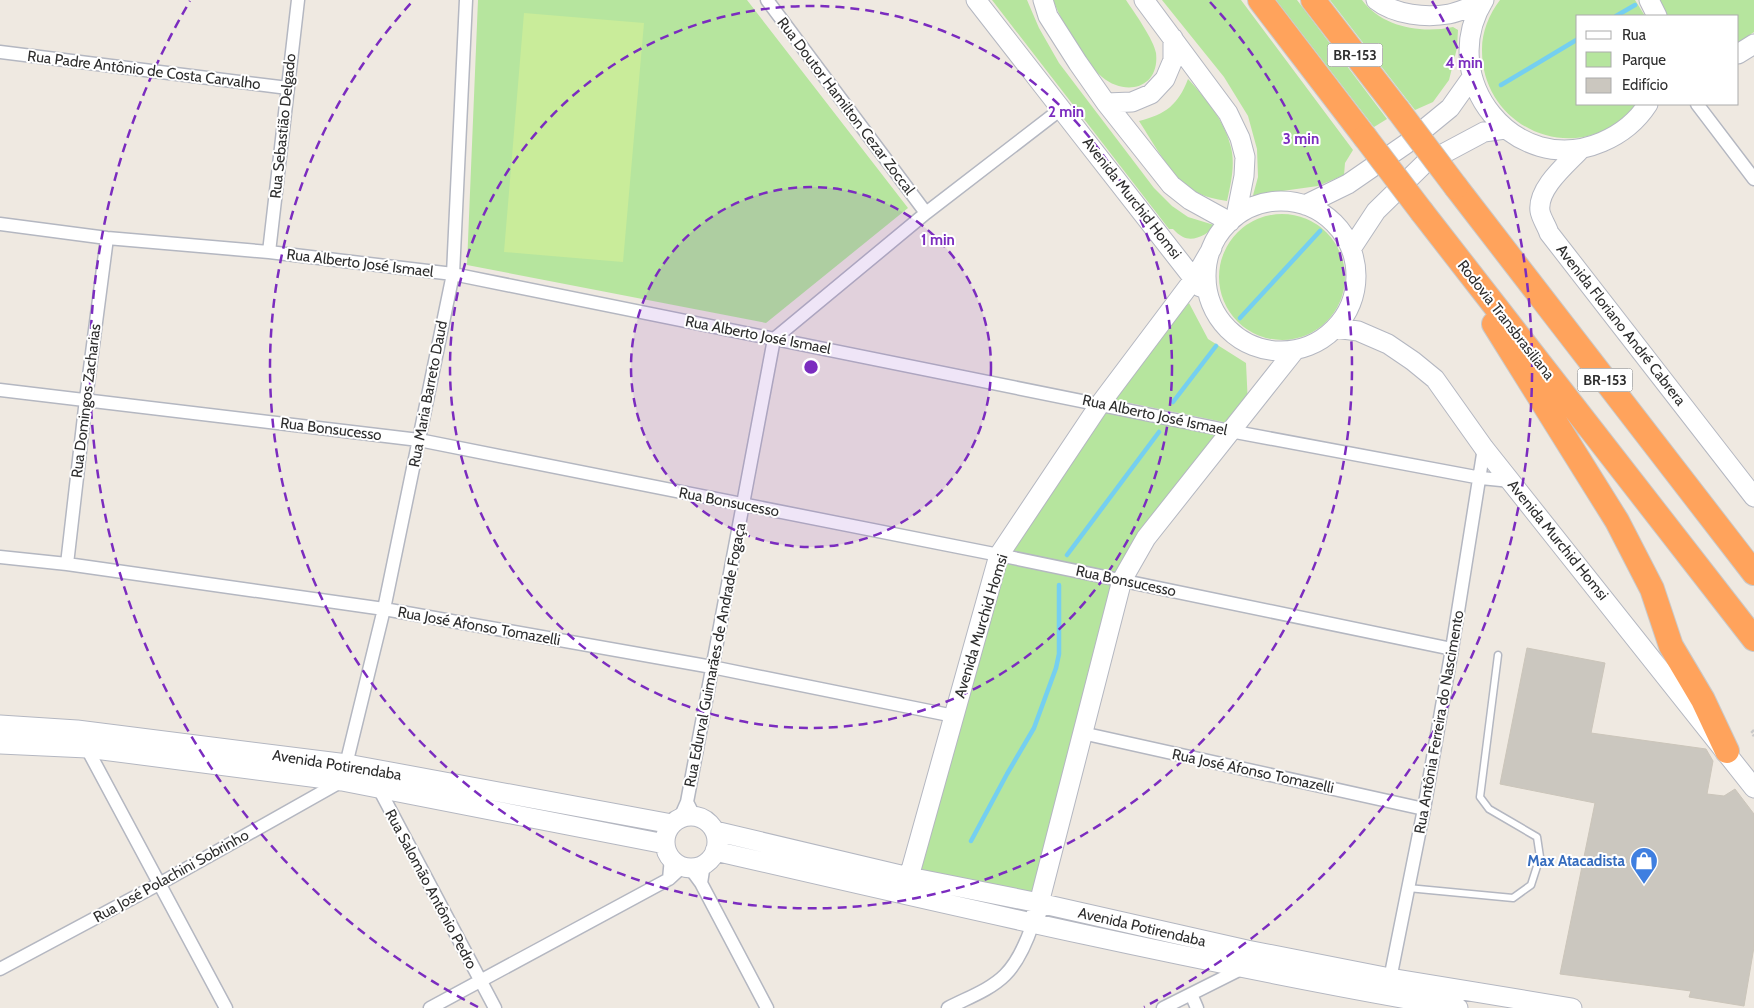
<svg xmlns="http://www.w3.org/2000/svg" width="1754" height="1008" font-family="Cabin,sans-serif">
<rect width="100%" height="100%" fill="#efe9e1"/>
<path fill="#b6e59e" d="M478 0H747L908 208 766 323 467 265Z
M992 0H1027L1039 28 1059 63 1154 188 1172 206 1188 217 1214 225C1209 235 1193 242 1183 237 1179 235 1176 232 1173 229H1169Z
M1053 0H1126C1134 12 1154 40 1156 53 1160 88 1126 97 1102 77 1082 60 1063 24 1053 0Z
M1162 0H1241L1353 150 1345 163 1344 175 1318 186 1275 192 1252 199 1258 177 1257 149 1248 116 1224 77Z
M1276 0H1297L1387 119 1374 127Z
M1330 0H1362C1382 27 1421 34 1453 27L1458 30 1457 48 1449 80 1433 102 1415 110Z
M1500 0H1635L1645 16H1578V104H1636C1585 171 1481 133 1482 49 1482 32 1489 14 1500 0Z
M1660 0H1754V32L1738 43V16H1667Z
M1188 79C1205 97 1224 120 1230 144 1236 162 1231 183 1227 201 1215 199 1204 197 1194 191 1174 181 1152 141 1139 121 1166 114 1178 105 1188 79Z
M1219 277a63 63 0 1 1 126 0a63 63 0 1 1-126 0Z
M1189 303 1208 339 1246 363 1248 405 1233 424 1110 399Z
M1102 410 1224 435 1119 574 1007 550Z
M1002 562 1114 585 1034 896 915 872Z"/>
<path fill="#c9ec9a" d="M524 13 644 23 623 262 504 252Z"/>
<g fill="none" stroke-linecap="round" stroke-linejoin="round">
<path stroke="#75cff0" stroke-width="4.5" d="M1616 16 1635 5
M1501 85 1578 39
M1240 318 1320 231
M1173 402 1216 346
M1067 555 1159 432
M971 841 1007 774 1034 728 1056 668 1059 654V585"/>
</g>
<path fill="#cbc7bf" stroke="#cbc5ba" d="M1527 648 1605 663 1591 733 1706 749 1713 761 1707 794 1724 796 1735 789 1754 814V947L1744 1006 1689 997 1691 991 1560 974 1595 803 1500 784Z"/>
<g fill="none" stroke-linecap="round" stroke-linejoin="round">
<defs>
<path id="service" d="M1408 888 1513 898 1531 885 1540 857 1537 837 1489 809 1480 797 1498 655"/>
<path id="minor" d="M767 0 926 213
M0 52 288 88
M1697 104 1754 179
M0 224 107 238 269 252 453 274 1230 431 1481 478 1511 481
M269 252 298 0
M0 390 419 440 999 555 1452 649
M0 557 67 564 384 609 712 667 954 716
M67 564 86 399 107 238
M1082 733 1424 809
M84 743 226 1008
M377 785 495 1008
M687 802 694 816
M680 818 687 802 774 339 926 213 1061 109
M690 868 701 883 767 1008
M669 879 671 858
M701 883 704 864
M0 969 159 884 342 781 384 609 453 274 466 0
M1389 984 1424 809 1452 649 1484 448
M1191 994 1197 1008
M430 1008 669 879 683 866
M948 1008C967 998 990 990 1005 975 1019 961 1027 941 1033 923
M1163 1008 1243 968 1244 965"/>
<path id="secondary" d="M976 0 1200 287
M1043 0 1048 16 1078 63 1106 103 1171 185 1190 200 1230 222
M1144 0 1228 113 1240 138 1245 157 1244 176 1236 216
M1376 0C1395 15 1426 18 1449 14 1460 12 1472 6 1483 2
M1484 0C1435 79 1515 179 1602 142 1621 134 1637 121 1648 104
M1649 0 1657 16
M1738 54 1754 44
M1106 103 1132 102 1151 94 1165 79 1173 60V38
M1581 149C1567 164 1537 188 1540 211 1541 218 1547 226 1549 233L1754 497
M1206 276a75 75 0 1 1 150 0a75 75 0 1 1-150 0Z
M1305 205 1348 184 1406 144 1450 108 1472 77
M1351 249 1376 211 1424 164 1484 132 1505 129
M1335 328 1358 331 1388 344 1413 361 1435 379 1484 448 1754 788
M0 725 77 730 347 764 672 824
M0 744 87 748 342 781 665 844
M665 842a26 26 0 1 1 52 0a26 26 0 1 1-52 0Z
M715 831 909 877 1039 903 1247 950 1390 978 1572 1008
M715 851C962 908 1209 965 1458 1008
M909 877 999 555 1100 404 1194 279 1212 248
M1036 915 1122 580 1146 538 1295 350"/>
<path id="motorway" d="M1260 0 1365 137
M1313 0 1398 110
M1456 187 1754 573
M1422 212 1754 639
M1494 324 1617 521 1652 589 1671 646 1703 700 1727 751"/>
</defs>
<use href="#service" stroke="#b4b7c1" stroke-width="9"/>
<use href="#minor" stroke="#b4b7c1" stroke-width="15"/>
<use href="#secondary" stroke="#b4b7c1" stroke-width="21"/>
<use href="#motorway" stroke="#c9c9c9" stroke-width="26"/>
<path stroke="#c9c9c9" stroke-width="2.5" stroke-dasharray="4 2.5" stroke-linecap="butt" d="M1754 730 1751 733 1754 736"/>
<use href="#service" stroke="#fff" stroke-width="6"/>
<use href="#minor" stroke="#fff" stroke-width="12"/>
<use href="#secondary" stroke="#fff" stroke-width="19"/>
<use href="#motorway" stroke="#ffa35c" stroke-width="24"/>
<defs>
<path id="motorway-bridge" d="M1398 110 1456 187
M1365 137 1422 212"/>
</defs>
<use href="#motorway-bridge" stroke="#c9c9c9" stroke-width="26" stroke-linecap="butt"/>
<use href="#motorway-bridge" stroke="#ffa35c" stroke-width="24"/>
</g>
<circle cx="811" cy="367" r="180" fill="#7b2cbf" fill-opacity=".12"/>
<g fill="none" stroke="#7b2cbf" stroke-width="2.5" stroke-dasharray="9 6">
<circle cx="811" cy="367" r="180"/>
<circle cx="811" cy="367" r="361"/>
<path d="M1210 2A541 541 0 1 1 412 2"/>
<path d="M478 1007A721 721 0 0 1 190 1M1432 1A721 721 0 0 1 1144 1007"/>
</g>
<defs>
<symbol id="shop-pin" viewBox="-11 -11 22 30"><path d="M0 17L-7.5 6A9.5 9.5 0 1 1 7.5 6Z" fill="#3f7fe0" stroke="#fff"/><path d="M-5-2.5h2.3a2.7 3.5 0 0 1 5.4 0H5L5.5 6h-11ZM-1.5-2.5h3a1.5 2.3 0 0 0-3 0Z" fill="#fff"/></symbol>
</defs>
<g fill-rule="evenodd">
<use href="#shop-pin" x="1628" y="845" width="32" height="43"/>
</g>
<g text-anchor="middle" dominant-baseline="central" stroke-width="4" stroke-linejoin="round" paint-order="stroke">
<g fill="#fff" stroke="#6d6d6d" stroke-width="1">
<rect x="1327.5" y="43.5" width="55" height="23" rx="4"/>
<rect x="1577.5" y="368.5" width="55" height="23" rx="4"/>
</g>
<g font-size="14" font-weight="bold" fill="#2e2e2e">
<text x="1355" y="55">BR-153</text>
<text x="1605" y="380">BR-153</text>
</g>
<g font-size="15" fill="#2e2e2e" stroke="#fff">
<text transform="translate(144 70) rotate(7)">Rua Padre Antônio de Costa Carvalho</text>
<text transform="translate(846 106) rotate(53)">Rua Doutor Hamilton Cezar Zoccal</text>
<text transform="translate(283 126) rotate(-84)">Rua Sebastião Delgado</text>
<text transform="translate(1132 198) rotate(52)">Avenida Murchid Homsi</text>
<text transform="translate(360 263) rotate(7)">Rua Alberto José Ismael</text>
<text transform="translate(1506 320) rotate(52)">Rodovia Transbrasiliana</text>
<text transform="translate(1621 325) rotate(52)">Avenida Floriano André Cabrera</text>
<text transform="translate(758 335) rotate(11)">Rua Alberto José Ismael</text>
<text transform="translate(428 394) rotate(-79)">Rua Maria Barreto Daud</text>
<text transform="translate(86 401) rotate(-83)">Rua Domingos Zacharias</text>
<text transform="translate(1155 415) rotate(12)">Rua Alberto José Ismael</text>
<text transform="translate(331 429) rotate(7)">Rua Bonsucesso</text>
<text transform="translate(729 502) rotate(11)">Rua Bonsucesso</text>
<text transform="translate(1558 540) rotate(51)">Avenida Murchid Homsi</text>
<text transform="translate(1126 581) rotate(12)">Rua Bonsucesso</text>
<text transform="translate(479 626) rotate(10)">Rua José Afonso Tomazelli</text>
<text transform="translate(981 626) rotate(-73)">Avenida Murchid Homsi</text>
<text transform="translate(715 655) rotate(-79)">Rua Edurval Guimarães de Andrade Fogaça</text>
<text transform="translate(1439 722) rotate(-80)">Rua Antônia Ferreira do Nascimento</text>
<text transform="translate(337 765) rotate(9)">Avenida Potirendaba</text>
<text transform="translate(1253 771) rotate(12)">Rua José Afonso Tomazelli</text>
<text transform="translate(171 876) rotate(-29)">Rua José Polachini Sobrinho</text>
<text transform="translate(431 889) rotate(62)">Rua Salomão Antônio Pedro</text>
<text transform="translate(1142 927) rotate(13)">Avenida Potirendaba</text>
</g>
<g font-size="15" font-weight="bold" fill="#366cbe" stroke="#fff" text-anchor="end">
<text x="1625" y="861">Max Atacadista</text>
</g>
</g>
<circle cx="811" cy="367" r="8" fill="#7b2cbf" stroke="#fff" stroke-width="2.5"/>
<g font-size="15" text-anchor="middle" font-weight="bold" fill="#7b2cbf" stroke="#fff" stroke-width="4" stroke-linejoin="round" paint-order="stroke">
<text x="1464" y="68">4 min</text>
<text x="1066" y="117">2 min</text>
<text x="1301" y="144">3 min</text>
<text x="938" y="245">1 min</text>
</g>
<rect x="1576" y="15" width="162" height="90" fill="#ffffff" stroke="#ababab"/>
<rect x="1586" y="31" width="25" height="8" fill="#ffffff" stroke="#ababab"/>
<text x="1622" y="40" font-size="15" fill="#2e2e2e">Rua</text>
<rect x="1586" y="52" width="25" height="15" fill="#b6e59e" stroke="#ababab"/>
<text x="1622" y="65" font-size="15" fill="#2e2e2e">Parque</text>
<rect x="1586" y="78" width="25" height="15" fill="#cbc7bf" stroke="#ababab"/>
<text x="1622" y="90" font-size="15" fill="#2e2e2e">Edifício</text>
</svg>
